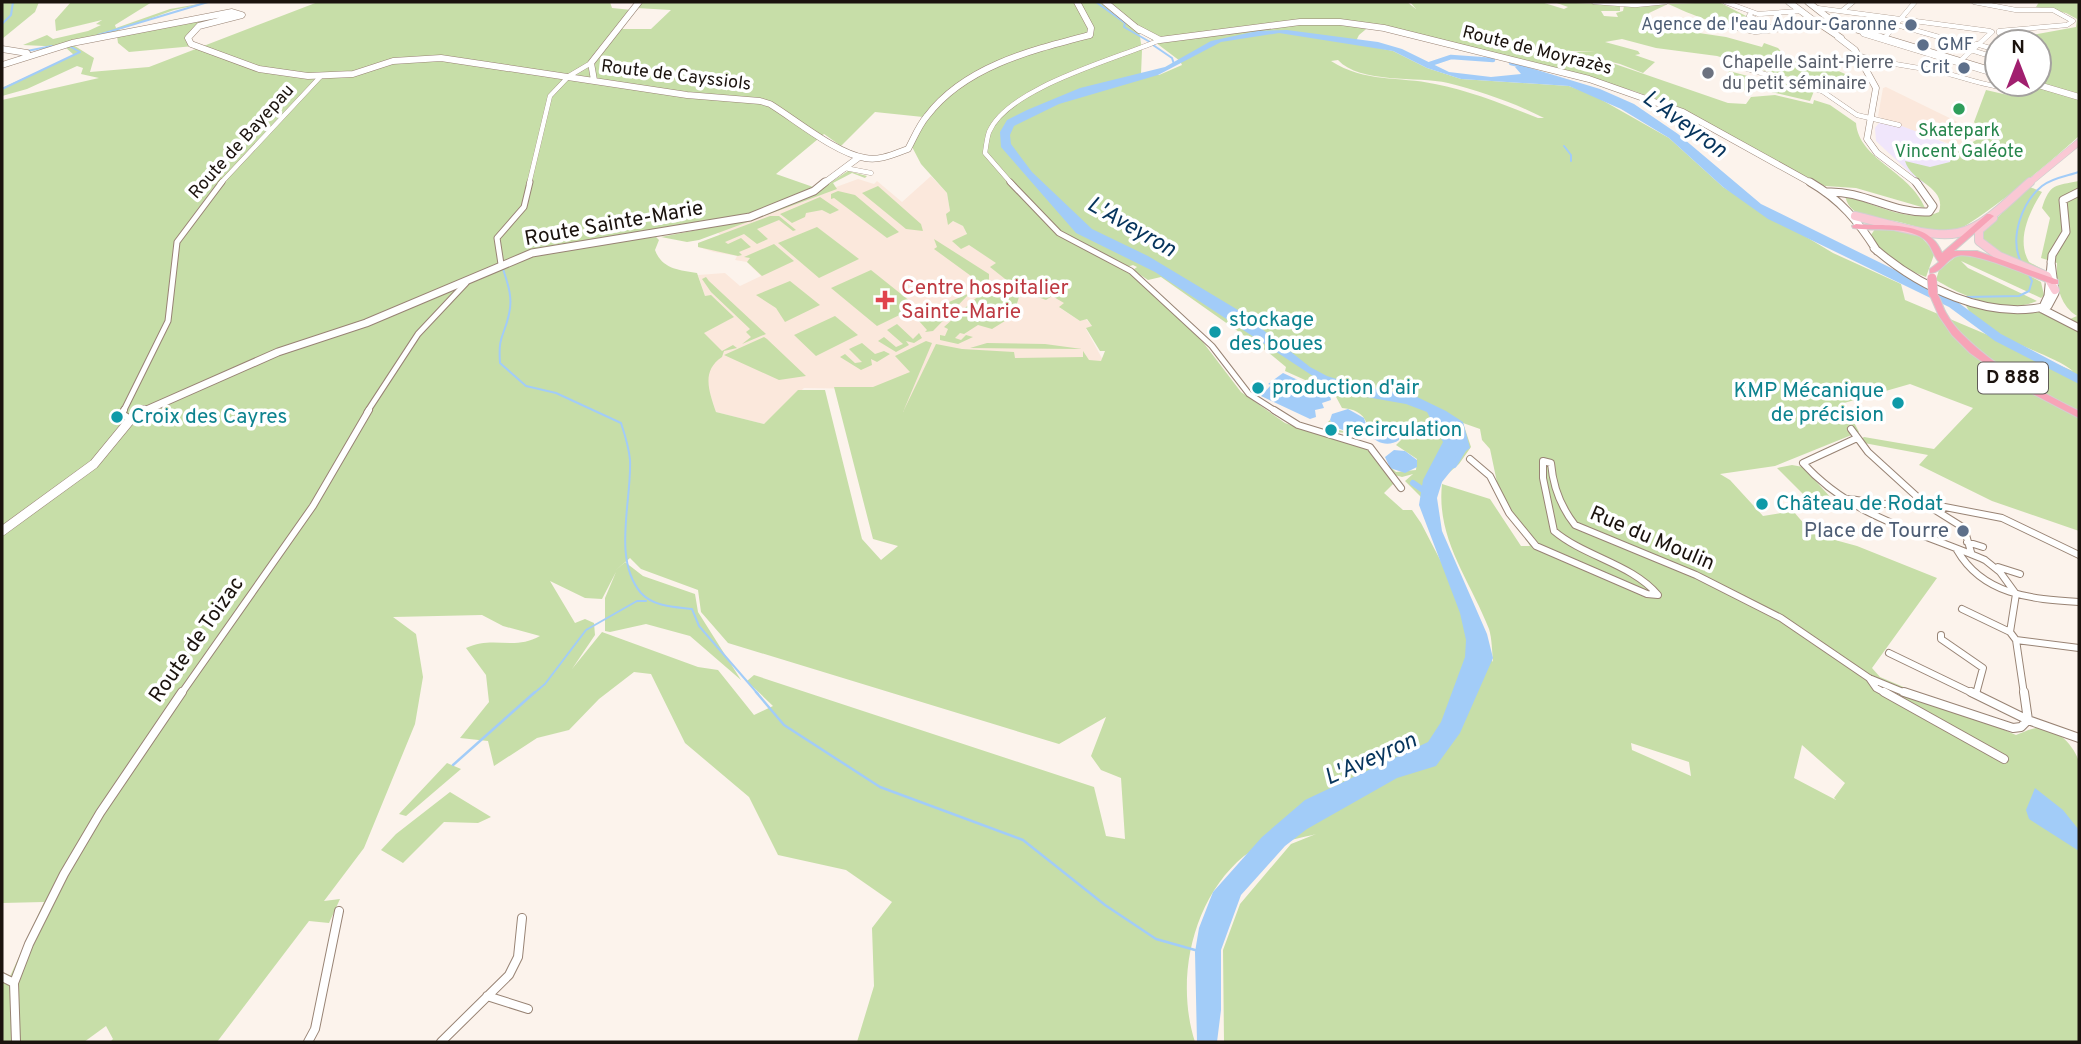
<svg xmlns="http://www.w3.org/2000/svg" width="2081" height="1044" font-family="Overpass,sans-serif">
<rect width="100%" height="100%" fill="#fcf3ec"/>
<path fill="#f0e6fb" d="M1884 117 1959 149 1957 165 1922 184 1876 141 1875 128Z"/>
<path fill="#fbe8dc" d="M1886 87 1974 130 1978 133 1977 137 1955 146 1883 119 1878 116 1883 88Z
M931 176 947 193 950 211 948 224 953 221 963 226 967 235 953 241 969 245 997 263 991 267 1019 290 1052 295 1065 303 1060 308 1080 321 1086 319 1092 326 1086 329 1104 362 944 372 925 416 897 413 871 389 804 388 764 424 716 412 706 382 651 323 729 316 705 296 698 275 725 273 740 286 761 276 747 262 735 260 737 256 714 252 698 247V243L720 235 713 227 743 221 858 179 874 184 877 181 902 202Z"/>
<path fill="#c7dea8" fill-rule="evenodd" d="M2 2H39L35 12 2 39Z
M71 2H152L115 25 116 28 170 9 210 2 174 10 118 30V34L70 43 94 58 90 72 149 67 318 2H610L612 8 632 10 620 29H651L671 10 636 8 642 2H1407L1416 9 1410 2H1541L1564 9 1568 7 1554 2 1620 5V11H1601L1604 16 1618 17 1616 13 1623 11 1624 6 1719 2 1771 29C1741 37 1693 15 1668 4L1649 13 1645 25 1726 37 1762 47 1764 43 1778 48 1789 61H1804L1805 56 1863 82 1865 90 1853 91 1776 74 1717 56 1656 48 1622 39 1605 42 1638 51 1640 54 1635 55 1655 62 1643 73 1620 64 1571 52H1596L1548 50 1615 64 1728 103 1746 104 1751 97 1775 95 1813 104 1814 100 1830 105 1856 123C1859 160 1910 171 1925 208L1856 188 1825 186 1749 148 1681 108 1634 91 1529 61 1371 25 1359 35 1355 43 1393 51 1427 68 1461 79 1569 86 1593 95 1669 138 1723 187 1833 253 1901 284 1905 300 2073 371C2048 351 1977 336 1965 303L2009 313 2039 312 2061 323 2077 316C2059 305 2056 284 2057 263L2041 258 2050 218 2042 208C2050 183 2055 186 2079 181V531L1992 501 1919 465 1928 455 1864 443 1861 439 1864 437 1934 449 1973 408 1910 384 1844 403 1859 432 1775 466 1720 474 1730 480 1763 516 1793 511 1813 534 1857 546 1937 578 1872 668 1880 677 2016 735C2022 733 2027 730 2032 729 2052 722 2074 744 2079 762V1042H1224L1223 950 1240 904 1291 844 1316 834C1299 839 1257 845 1244 856 1192 899 1175 980 1195 1042H857L874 986 872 928 892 902 846 870 778 855 749 797 685 743 651 674 634 672 599 699 569 730 537 738 494 766 488 741 460 738 489 702 486 675 466 648C494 635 513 651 540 636L503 626 482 615 393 617 416 634 423 677 415 724 364 848 324 901 340 899 329 923 309 921 217 1042H110L113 1039 106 1026 84 1042H2V981L7 983 44 902 2 903V100L99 78 81 74 83 68 77 66 27 89 2 96V88L74 55 65 47 23 45 47 35 53 39 88 31 101 25 96 24 102 20 56 31 55 20ZM1139 30 1180 61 1182 65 1159 75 1141 74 1142 50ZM1338 60C1360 84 1417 76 1448 83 1480 91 1515 103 1544 118H1538C1505 105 1471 91 1435 84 1399 76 1365 83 1331 61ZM875 112 923 117 910 143 921 164 947 193 950 211 946 214 948 225 953 221 963 226 967 234 952 241 961 249 969 245 996 263 990 267 1019 290 1046 300 1052 296 1064 303 1059 307 1080 321 1087 319 1092 326 1086 328 1100 351H1105L1101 361 1089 360 1083 351V357L1015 358 1014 352 962 349 936 344 903 412 932 343 926 341 895 356 910 372 873 387H834L873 539 898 546 881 560 862 539 825 390H798L764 424 716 412C709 391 701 371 722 357L724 351 737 348 733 345 722 351 704 333 734 317 711 295 705 296 697 273C679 270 662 269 655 250L659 240 656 237 638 239 751 216 816 188 776 174 824 134 841 146ZM1133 265 1137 267 1133 270 1148 280 1161 277 1269 353 1286 367 1285 371 1334 393 1342 408C1353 409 1363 412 1367 424L1363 430 1353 434 1336 429 1330 420 1328 422 1336 432 1369 435 1371 426 1379 422 1398 428 1402 439 1396 445 1417 459 1416 470 1396 472 1379 457 1391 474 1402 477 1413 474 1405 481 1421 497 1459 464 1471 447 1463 423 1480 429 1482 440 1490 449 1498 487 1530 546H1521L1490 499 1442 484C1436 539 1470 580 1489 629 1492 639 1492 651 1493 662L1421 523 1412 510H1403L1384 493 1394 483 1373 452 1357 442 1324 436 1285 423 1241 392 1196 333 1127 267ZM630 558 641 569 698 590 701 612 728 643 1059 744 1106 717 1091 756 1101 770 1121 778 1125 839 1106 836 1094 787 754 675 747 681 773 706 754 715 718 670 698 667 602 632 572 669 595 635 594 623 585 619 575 623 550 581 585 598 602 599 616 572 605 598V631L610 632 646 624 690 636 741 680 698 612 695 594 643 576 625 562 616 570ZM1631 743 1689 762 1691 776 1632 750ZM1802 745 1845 783 1834 798 1836 800 1794 778Z
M2039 2H2079V136C2061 153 1968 232 1950 232 1928 233 1909 222 1887 220 1870 219 1848 215 1845 195 1872 203 1912 225 1939 212 1947 186 1912 184 1905 161L1930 167 1950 162 1952 154 1949 149 1970 148 1971 143 1985 135 1974 122 1986 90 2012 96 2039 84 2043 68 2039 63V42H2018L2015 38 2076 27 2077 19 2066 13 2036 7Z
M207 15 235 17 208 20 190 33 194 46 129 52 118 43 117 36Z
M1729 71 1755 78V82L1759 77 1765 79 1760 91 1751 88 1747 91 1721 84Z
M1767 79 1814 91 1810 101 1763 90Z
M848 171 867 176 865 178 852 173 833 183 837 189 699 240 687 242 661 237 743 221 819 190Z
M878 186 921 224 923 231 906 229 862 193Z
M2030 187 2042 192C2029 212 2016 240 2029 262L2042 269 2039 270 2003 256 1982 241V232Z
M838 191 855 195 899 232 887 238 834 198 831 199V194Z
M820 197 839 210 830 214 822 210 806 213 805 217 792 223 780 214Z
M770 216H779L796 230 793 231 779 220 757 229 768 239 757 244 744 234 725 242 728 244 741 238 751 247 739 252 742 255 738 256 698 247V243Z
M817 227 859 259 819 278 778 243Z
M1889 227 1920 236 1935 252 1926 277C1906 269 1879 257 1871 235L1875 229Z
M934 239 989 274V280L982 284 934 249 937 247Z
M774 244 794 261 762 276 747 262 750 258 744 257Z
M1958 255C1988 255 2015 268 2041 282L2044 295 2041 298 1961 261 1968 268 2037 301C2003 315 1965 297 1936 280L1939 270Z
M871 270 916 306V307L877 326 831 288Z
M706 277 709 281 766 334 742 344 751 337 746 332 750 329 711 292 702 279Z
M996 280 1019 297 1013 316 992 329 978 325 964 334 960 333 955 338 961 340 966 335 973 337 958 344 940 340V335L945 336 948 329 944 327Z
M790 281 820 305 785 322 776 308 756 295Z
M970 293 933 331 925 332 927 330 919 321 930 316 937 317 935 314 946 307 942 305Z
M835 316 858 335 816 356 794 335Z
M897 324 913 339 919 333 922 338 914 343 906 341 909 345 896 352 878 341 884 337 896 347 903 344 887 330Z
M764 337 767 339 806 376 779 380 724 355Z
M862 343 875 354 884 351 890 354 877 362 871 359 872 365 861 370 840 357 845 354 855 363 862 362 849 349Z
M987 343 1045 344 1082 349 970 348Z
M1792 465 1803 467 1832 499 1826 503 1814 497 1809 500 1777 468Z
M447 763 461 769 406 816 399 814Z
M450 792 491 817 478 823 444 822 403 863 381 850 396 834Z"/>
<path fill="#a2ccf8" d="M1287 30 1378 42 1402 49 1449 72 1491 77 1521 74 1515 67 1521 65 1600 89 1634 104 1678 134 1761 204 1952 298 2001 334 2079 375V384L1995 341 1949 307 1768 219 1723 187 1669 138 1621 109 1569 86 1461 79 1427 68 1393 51 1279 33 1221 42 1158 75 1059 104 1014 126 1010 135 1011 144 1032 172 1092 229 1148 256 1238 310 1310 367 1327 376 1358 386 1413 395 1446 411 1463 422 1470 448 1456 458 1458 462 1442 482 1437 498 1442 531 1487 634 1493 658 1460 733 1436 766 1397 778 1307 829 1285 846 1241 895 1221 950V1010L1217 1042H1197L1195 952 1199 928 1213 892 1262 837 1305 800 1428 742 1441 722 1465 657 1466 640 1460 613 1419 505 1423 480 1443 442 1427 412 1406 404 1355 395 1325 384 1155 272 1076 233 1001 147 1000 132 1007 120 1027 110 1080 88 1165 67 1211 41 1257 31Z
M1283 373 1330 395 1331 400 1322 403 1324 408 1315 410 1316 417 1310 419 1261 396 1271 385 1268 384Z
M1348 409 1364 418 1366 424 1362 430 1350 433 1333 426 1330 420 1332 414Z
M1387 423 1399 430V440C1389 447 1376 444 1369 433L1371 427Z
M1394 450 1405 451 1417 460V467L1405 473 1390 468 1385 457Z
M2035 788 2063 810 2079 830V851L2029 819 2026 810Z"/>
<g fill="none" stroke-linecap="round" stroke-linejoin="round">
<path stroke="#a2ccf8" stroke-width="2" d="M1096 2 1125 23 1124 27 1150 42
M2 24 11 15 13 2
M98 35 208 2
M1153 45 1172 58 1174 64
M27 51 52 46
M2 89 80 52 71 47
M1564 146 1571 155V161
M2021 262C2009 238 2022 202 2042 186 2052 178 2067 176 2079 172
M503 269C508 284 513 298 509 314 504 338 498 334 500 363L526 386 556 393 621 423C625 435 629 447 630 460 632 500 612 559 641 593 654 607 675 607 692 609L699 626 758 694
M1966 297 2019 296 2029 291 2032 281 2029 275
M533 694 545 684 586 630 637 601H646"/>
<path stroke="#a2ccf8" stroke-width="2.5" d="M756 692 784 725 880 787 1023 840 1105 905 1156 939 1195 950
M453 765 535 692"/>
<path stroke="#a2ccf8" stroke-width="4.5" d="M1511 63 1519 65
M1427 65 1451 57 1493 60"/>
<path stroke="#a2ccf8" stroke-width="6" d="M1454 465 1466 445
M1413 483 1426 492"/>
<defs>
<path id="street-far3" d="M1594 2 1635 5 1666 2
M1725 2 1758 14 1801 11
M1974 2 2016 10H2053L2073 21 2067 25 1999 31
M1817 8 1990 31
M1843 10 1853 2
M1709 22 1755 32 1776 30 1749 16 1751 13
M1897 25 1974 47
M1867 31 1863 34 1997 75
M1999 33 2007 42
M1886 36 1915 2
M1976 44 1997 50
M1971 50 1997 58
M1871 60C1893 64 1915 67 1937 71 1966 77 2002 95 2030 84
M1960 61 1992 32
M1731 64 1822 91 1857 115 1899 125
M2039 68V71
M845 168 871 173
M220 184 321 76
M529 184 550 96 569 76 591 63
M1012 184 985 153C986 146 987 138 989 132 1008 87 1117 59 1160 40"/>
<path id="street-far2" d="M1010 182 1059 233 1131 271 1212 346 1249 394 1277 412
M501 264 497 238 524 207 530 182
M123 412 168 321 177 242 222 182
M367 412 418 334 466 283"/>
<path id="street-far1" d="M124 410 122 414 131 419
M1274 410 1298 425 1370 447 1401 488
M1851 429 1868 452 1924 503 2002 518 2079 555
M1857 438 1803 463C1852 518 1921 532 1985 560L2000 572 2016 594
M1470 459 1490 476 1509 513 1536 546 1647 594 1658 595C1632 564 1585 557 1554 531L1543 478V461L1551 463C1553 487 1560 506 1575 525L1696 575 1781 618 1869 678 1908 694
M1850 499 1882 504 1924 503 1964 528 1971 552
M1967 542 1983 547
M1957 550C1983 595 2031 599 2079 602
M1998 567 2020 574
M2016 594 2010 632 2016 640 2024 694
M1962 609 2010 632
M1941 635V639L1983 668 1976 694
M2016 640 2079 648
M1889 653 1974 694
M1869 678 1876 688 1887 694
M181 694 313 506 369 410"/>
<path id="street" d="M1884 692 2004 759
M1904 692 2013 728 2021 727 2028 720
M1971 692 2028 720 2079 738
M2024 692 2028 720
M2 977 14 983
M487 996 528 1009
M16 1042 14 983 29 944 64 874 100 813 182 692
M308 1042 315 1029 339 911
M441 1042 509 975 518 957 522 918"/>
<path id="secondary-far2" d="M1105 2 1139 30
M1789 2 1813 20 1838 24 1997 72
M1808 2 1836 24
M1817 22 1841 38
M1137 28 1160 40 1300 22H1340L1384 28 1589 79 1683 112 1813 184
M1838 37 1855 50 1876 88 1867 139 1877 153 1918 184
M2 49 27 53
M1860 57 1876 61
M2 65 72 43 232 12 242 15 199 26 188 38 191 44 259 69 308 76 353 74 393 61 441 58 687 95 760 101 770 104C796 120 837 154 865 158 880 161 894 154 908 149 914 138 919 125 927 116 965 66 1032 50 1090 35L1091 28 1077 2
M594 80 591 63 639 2
M2035 84 2079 97
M823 184 858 158"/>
<path id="secondary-far1" d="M1810 182C1841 200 1858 221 1877 251
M1827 192C1863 190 1893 214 1929 212L1933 206 1916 182
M1874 248C1919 287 1988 321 2048 306L2055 293 2051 262
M2042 309 2048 296 2052 255 2066 232 2063 200 2079 192
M2042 309 2079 328
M142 412 278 352 366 323 532 253 750 217 814 191 825 182"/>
<path id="secondary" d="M2 531 94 464 131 419 144 410"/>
<path id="primary-far1" d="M2028 184 2079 142"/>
<path id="primary" d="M1855 216C1883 222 1930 239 1958 233 1985 227 2010 199 2030 182
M1993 218 1979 230V241L1999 256 2047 276 2055 290"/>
<path id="highway" d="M1987 214H1990L1994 216 1954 251H1977L2058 280V284H2052C2035 278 1971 250 1957 256 1946 259 1942 273 1930 273V269L1939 262C1933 256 1932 245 1924 239 1905 225 1875 232 1853 228L1852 226 1856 224C1884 227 1929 219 1942 253Z
M1933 290C1941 295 1941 305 1946 313 1950 320 1956 328 1962 334 1996 368 2037 390 2079 411V418L2012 383 1970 353 1952 335 1939 316 1929 293Z"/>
</defs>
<use href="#street-far3" stroke="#988374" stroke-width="5"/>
<use href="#street-far2" stroke="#988374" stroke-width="7"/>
<use href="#street-far1" stroke="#988374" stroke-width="8"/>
<use href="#street" stroke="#988374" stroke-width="10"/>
<use href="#secondary-far2" stroke="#988374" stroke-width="7"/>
<use href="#secondary-far1" stroke="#988374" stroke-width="9"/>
<use href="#secondary" stroke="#988374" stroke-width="10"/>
<use href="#primary-far1" stroke="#d1d0cf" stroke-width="7"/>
<use href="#primary" stroke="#d1d0cf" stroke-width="10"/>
<use href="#highway" stroke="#d1d0cf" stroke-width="2"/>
<use href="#street-far3" stroke="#fff" stroke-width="4.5"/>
<use href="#street-far2" stroke="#fff" stroke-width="5"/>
<use href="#street-far1" stroke="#fff" stroke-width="6"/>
<use href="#street" stroke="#fff" stroke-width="8"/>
<use href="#secondary-far2" stroke="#fff" stroke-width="6"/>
<use href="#secondary-far1" stroke="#fff" stroke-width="7"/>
<use href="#secondary" stroke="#fff" stroke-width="9"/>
<use href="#primary-far1" stroke="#fac8d4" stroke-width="6"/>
<use href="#primary" stroke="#fac8d4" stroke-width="8"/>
<use href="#highway" fill="#f7a4b7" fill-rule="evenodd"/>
<defs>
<path id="highway-bridge" d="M1932 278 1933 293"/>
</defs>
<use href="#highway-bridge" stroke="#d1d0cf" stroke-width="10" stroke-linecap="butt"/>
<use href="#highway-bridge" stroke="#f7a4b7" stroke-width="9"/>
</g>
<g fill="#5c6f8a" stroke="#fff" stroke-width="2.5">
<circle cx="1911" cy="25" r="7"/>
<circle cx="1923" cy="45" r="7"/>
<circle cx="1964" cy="68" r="7"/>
<circle cx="1963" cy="531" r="7"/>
</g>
<circle fill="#6b7280" stroke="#fff" stroke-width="2.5" cx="1708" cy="73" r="7"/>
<circle fill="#2e9e5b" stroke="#fff" stroke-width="2.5" cx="1959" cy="109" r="7"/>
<path fill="#e0444e" stroke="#fff" stroke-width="2.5" d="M881.5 289.5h7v7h7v7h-7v7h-7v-7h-7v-7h7z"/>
<g fill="#0f9aa8" stroke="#fff" stroke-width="2.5">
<circle cx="1215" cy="332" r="7"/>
<circle cx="1258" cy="388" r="7"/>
<circle cx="1898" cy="403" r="7"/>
<circle cx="117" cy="417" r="7"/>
<circle cx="1331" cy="430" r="7"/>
<circle cx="1762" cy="504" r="7"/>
</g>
<g text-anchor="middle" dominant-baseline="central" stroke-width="7" stroke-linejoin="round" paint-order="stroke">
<g font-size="18" fill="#4e5e75" stroke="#fff" text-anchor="end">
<text x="1897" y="25">Agence de l'eau Adour-Garonne</text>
<text x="1937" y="45" text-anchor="start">GMF</text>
<text x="1950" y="68">Crit</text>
</g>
<g font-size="18" fill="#1b130e" stroke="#fff">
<text transform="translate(1537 51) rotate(14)">Route de Moyrazès</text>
<text transform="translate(676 76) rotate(7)">Route de Cayssiols</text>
<text transform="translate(242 142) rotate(-48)">Route de Bayepau</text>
</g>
<g font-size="18" fill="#5b616d" stroke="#fff" text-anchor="start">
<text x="1722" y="63">Chapelle Saint-Pierre<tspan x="1722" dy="21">du petit séminaire</tspan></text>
</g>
<g font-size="18" fill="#27864d" stroke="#fff">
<text x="1959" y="131">Skatepark<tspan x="1959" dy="21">Vincent Galéote</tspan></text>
</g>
<rect fill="#fff" stroke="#5f5a56" stroke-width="2" x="1978" y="362.5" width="70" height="31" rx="5"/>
<g font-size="19" font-weight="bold" fill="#1b130e">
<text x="2013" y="378">D 888</text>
</g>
<g font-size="21" fill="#1b130e" stroke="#fff">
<text transform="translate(614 224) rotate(-10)">Route Sainte-Marie</text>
<text transform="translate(1652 539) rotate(23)">Rue du Moulin</text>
<text transform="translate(197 640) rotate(-55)">Route de Toizac</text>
</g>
<g font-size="21" fill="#be3a42" stroke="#fff" text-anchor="start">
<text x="901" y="288">Centre hospitalier<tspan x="901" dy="24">Sainte-Marie</tspan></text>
</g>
<g font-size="21" fill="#0d838f" stroke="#fff" text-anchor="start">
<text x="1229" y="320">stockage<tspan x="1229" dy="24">des boues</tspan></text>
<text x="1272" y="388">production d'air</text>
<text x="1884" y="391" text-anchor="end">KMP Mécanique<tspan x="1884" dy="24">de précision</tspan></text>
<text x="131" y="417">Croix des Cayres</text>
<text x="1345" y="430">recirculation</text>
<text x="1776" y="504">Château de Rodat</text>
</g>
<g font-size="21" fill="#4e5e75" stroke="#fff" text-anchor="end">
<text x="1949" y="531">Place de Tourre</text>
</g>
<g font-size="23" font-style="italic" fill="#06345c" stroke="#fff">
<text transform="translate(1684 125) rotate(36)">L'Aveyron</text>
<text transform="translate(1131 228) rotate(30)">L'Aveyron</text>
<text transform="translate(1371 760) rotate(-24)">L'Aveyron</text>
</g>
</g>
<rect width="2081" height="1044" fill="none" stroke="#1b130e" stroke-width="7"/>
<g transform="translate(2018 63)"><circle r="33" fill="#ffffff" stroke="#a4a19f" stroke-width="2"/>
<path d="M0-5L12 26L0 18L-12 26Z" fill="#a11f6f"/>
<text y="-10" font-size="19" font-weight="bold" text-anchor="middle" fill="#1b130e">N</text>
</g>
</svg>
